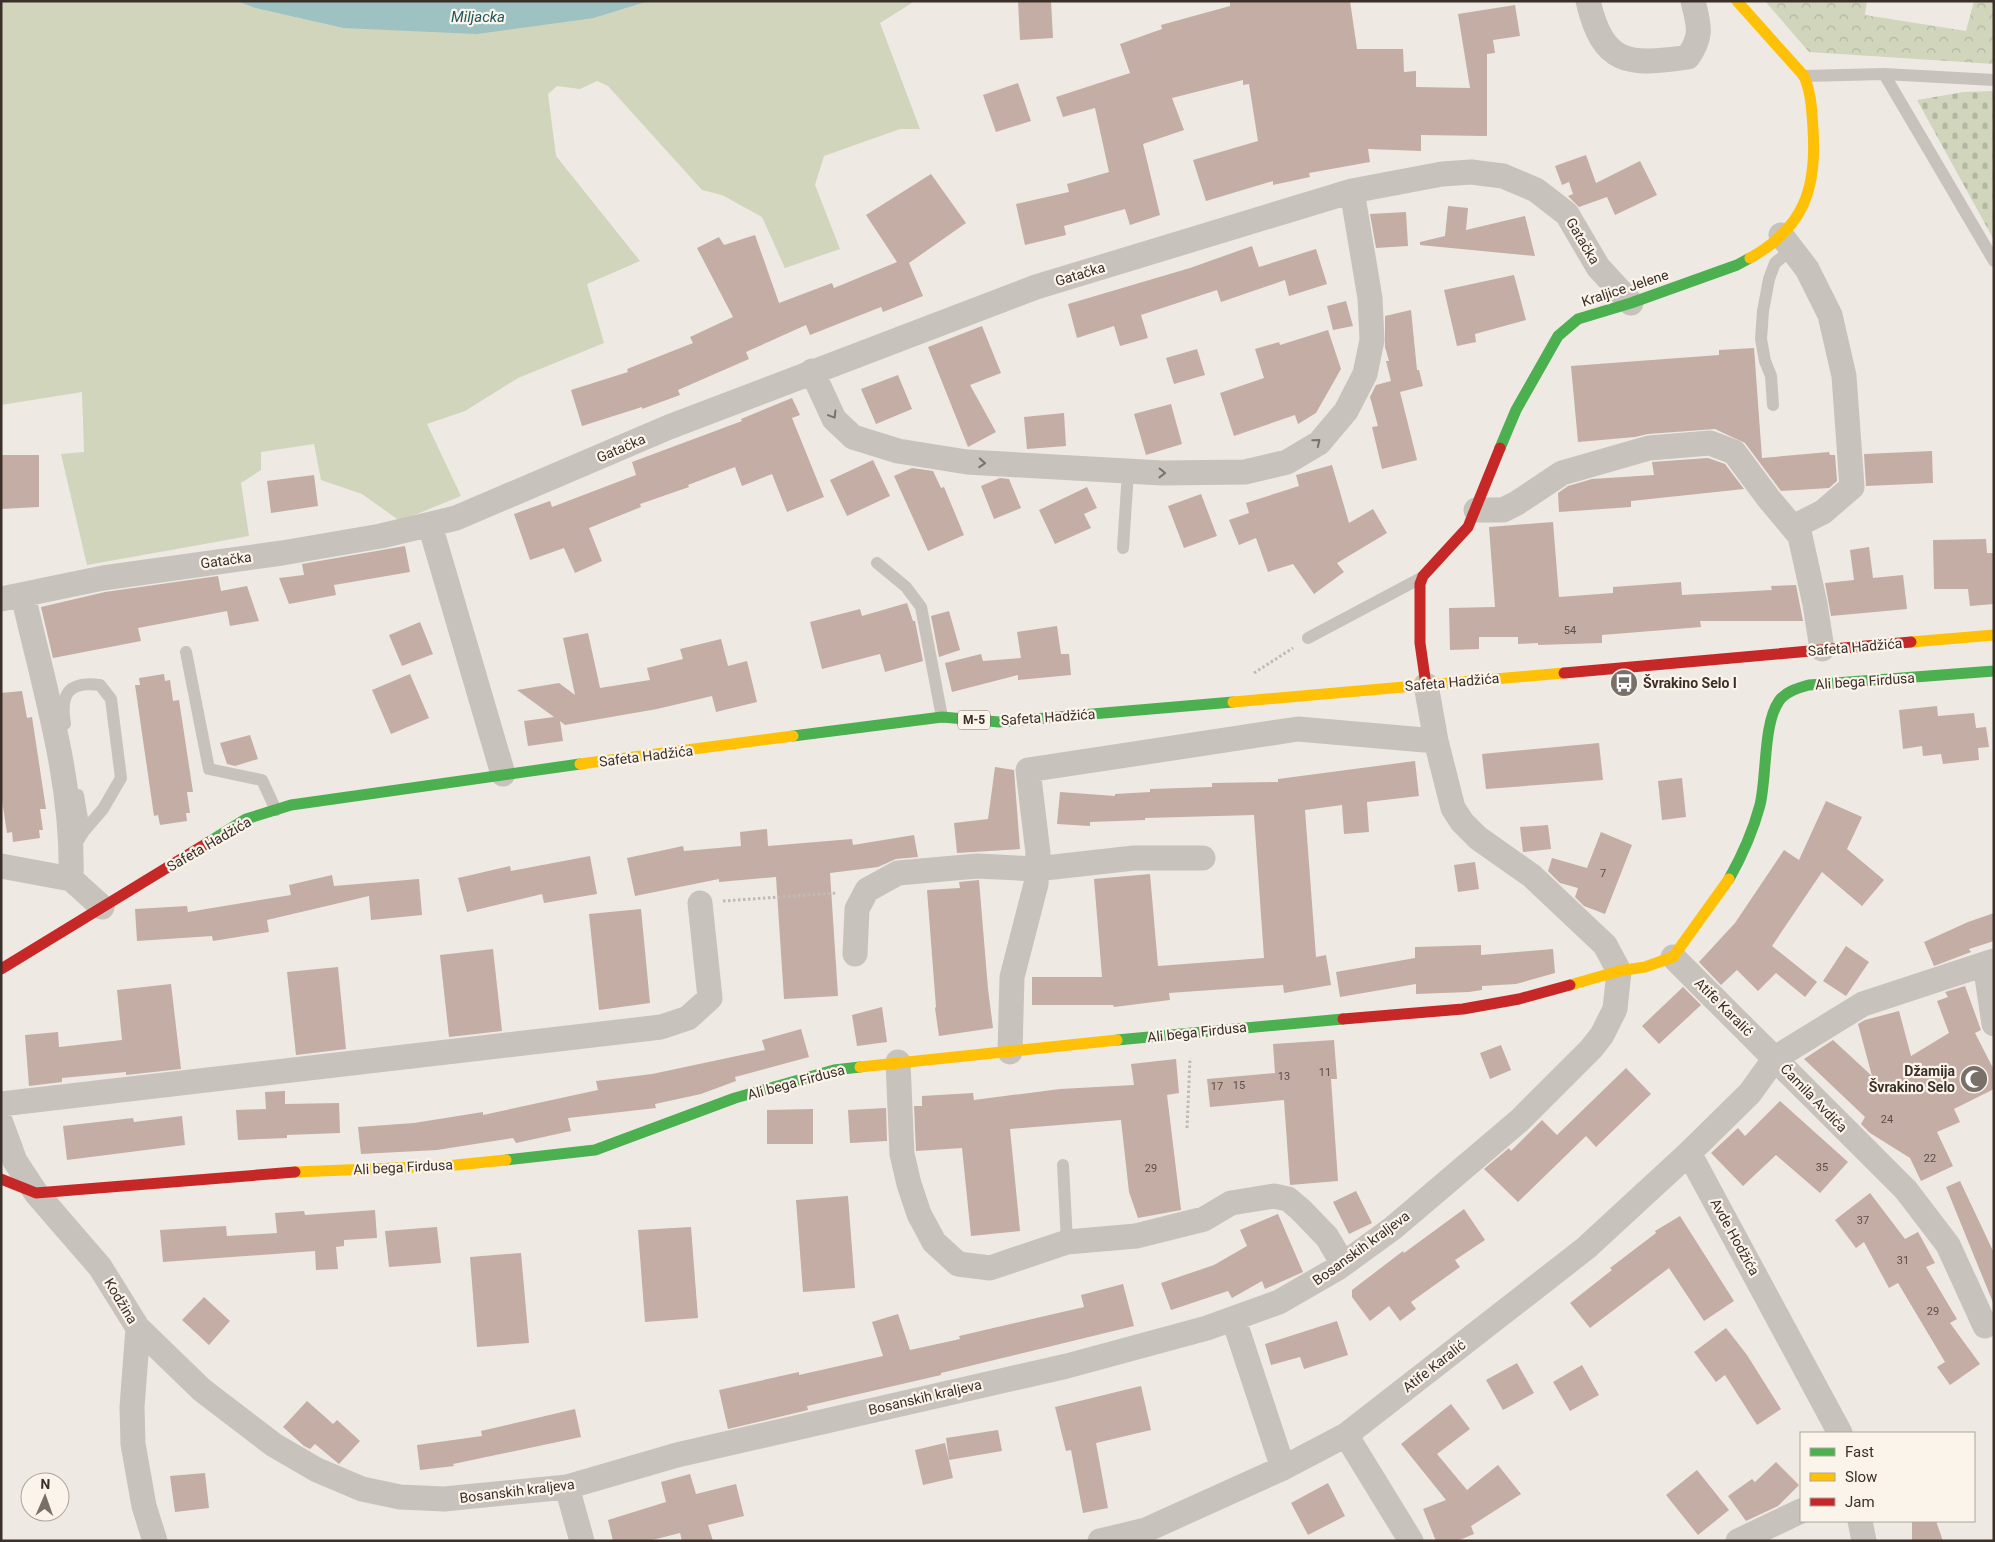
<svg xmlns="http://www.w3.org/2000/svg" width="1995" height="1542" font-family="Roboto,sans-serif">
<defs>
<pattern id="forest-crowns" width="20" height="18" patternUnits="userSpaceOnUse" patternTransform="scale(1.25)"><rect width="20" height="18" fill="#d0d5bc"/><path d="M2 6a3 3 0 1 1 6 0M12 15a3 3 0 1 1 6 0" fill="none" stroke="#b3b7a2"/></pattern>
<pattern id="cemetery-stones" width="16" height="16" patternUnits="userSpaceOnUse" patternTransform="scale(1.25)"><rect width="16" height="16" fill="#d0d5bc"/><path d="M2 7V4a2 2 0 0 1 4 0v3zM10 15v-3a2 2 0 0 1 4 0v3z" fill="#b3b7a2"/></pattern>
</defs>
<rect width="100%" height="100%" fill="#efe9e3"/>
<path fill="#d0d5bc" d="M1 1H237L255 8 343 28 594 18 649 1H915L880 23 920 129H900L824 156 815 185 840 249 785 268 762 217 722 195 702 190 608 86 597 81 580 89 557 86 548 94 556 156 640 261 587 284 604 343 518 378 465 411 427 424 461 496 400 521 362 494 321 480 314 444 261 452V470L241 483 249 536 87 565 61 454 84 452 82 392 1 405Z"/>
<path fill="url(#forest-crowns)" d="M1765 1H1867L1865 15 1966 31 1974 1H1994V64L1809 52Z"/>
<path fill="url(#cemetery-stones)" d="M1994 91V240L1917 100 1964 92Z"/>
<path fill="#9ec1c1" d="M237 1H649L594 18 477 34 343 28 255 8Z"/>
<path fill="#c4ada4" d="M1018 1H1051L1053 38 1020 40Z
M1230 1H1350L1357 49H1403L1404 72 1416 71V87L1470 88 1458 14 1515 5 1520 36 1493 40 1495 53 1487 54V136L1421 135V151L1368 149 1370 162 1309 173 1310 177 1273 185V181L1206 201 1193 160 1258 141 1249 84 1243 85V80L1172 98 1184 130 1143 144 1160 215 1130 225 1125 209 1064 226 1066 235 1025 245 1016 204 1069 192 1067 184 1109 172 1095 108 1063 117 1056 97 1130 73 1120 44 1162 29 1161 25 1230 6Z
M1018 83 1031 121 996 132 983 95Z
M1586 155 1596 183 1640 161 1657 195 1615 215 1607 197 1579 207 1568 196 1573 194 1569 182 1562 185 1555 166Z
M931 174 966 223 909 263 923 296 883 312 881 307 810 335 806 325 746 352 749 359 678 390 680 395 642 409V407L582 426 571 390 628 372 627 369 693 343 690 337 733 317 697 248 719 237 724 245 755 235 779 303 832 283 834 288 897 262 866 215Z
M1448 206 1468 208 1466 230 1525 216 1535 256 1420 245V242L1445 236Z
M1406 212 1408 246 1376 248 1370 214Z
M1252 246 1259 267 1316 249 1327 284 1289 296 1285 280 1221 302 1217 290 1141 315 1148 338 1120 346 1114 326 1077 338 1068 304 1190 268Z
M1514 275 1526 320 1475 334 1476 342 1457 346 1444 290Z
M1346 301 1353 326 1333 330 1327 306Z
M1411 310 1417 370H1419L1423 386 1400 392 1417 460 1382 469 1372 427 1378 426 1370 397 1376 385 1391 381 1386 361H1389L1385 347V316Z
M982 326 1001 373 970 385 996 432 968 447 928 347Z
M1328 330 1341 369 1316 413 1298 424 1295 415 1234 436 1220 393 1264 378 1255 349 1279 342 1280 345Z
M1754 348 1762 458 1829 452 1830 455H1835L1837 481 1829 488 1781 491 1745 443 1715 429 1648 434 1635 437 1578 442 1571 366 1719 355V350Z
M1197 349 1205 375 1174 384 1166 358Z
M898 375 912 409 876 424 861 389Z
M792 398 800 415 792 418 824 497 787 512 772 474 742 486 735 467 688 485 689 487 640 504 641 507 589 528 602 561 575 573 564 548 530 560 514 514 550 501 552 507 636 475 632 462 742 421 741 419Z
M1171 404 1182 444 1146 455 1134 414Z
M1064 413 1066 446 1027 449 1024 417Z
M1932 451 1933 483 1866 486 1864 454Z
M1 455H39V507L1 509Z
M1708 458 1725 464 1744 489 1631 501V507L1559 512 1558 493 1568 486 1592 479 1654 475 1652 462Z
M873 460 890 496 847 516 830 480Z
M1332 465 1349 523 1373 509 1387 533 1337 563 1344 572 1314 594 1293 564 1268 572 1256 538 1239 545 1229 520 1249 513 1246 503 1299 486 1296 475Z
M912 468 933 471 941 488 944 487 964 535 928 551 894 476Z
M314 475 318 506 271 513 267 481Z
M1000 478 1009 479 1021 508 994 519 981 486Z
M1087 487 1097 508 1084 514 1091 528 1055 544 1039 510Z
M1201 494 1217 536 1184 548 1168 506Z
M1553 522 1559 597 1613 593V587L1681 582 1682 595 1772 590 1771 586 1796 585 1803 621H1700L1701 627 1602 635V643L1538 645V643L1518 644V637H1479V649L1450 650 1449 608 1495 607 1489 527Z
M1986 539 1987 553H1994V604L1970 606 1968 589H1934L1933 540Z
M405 546 410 572 334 585 336 595 289 604 279 578 304 575 302 564Z
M1869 547 1873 578 1903 575 1907 609 1831 616 1825 583 1854 580 1850 550Z
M218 576 221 591 247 586 259 621 230 626 227 611 138 628 141 641 53 658 41 607 105 592Z
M907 603 913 621H915L923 661 885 672 880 654 822 669 810 622 860 609 862 616Z
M949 611 960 650 939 657 931 616Z
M420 622 433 654 402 666 389 635Z
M1057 626 1061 654H1069L1071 675 1018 680V675L952 692 945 663 981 654 983 661 1021 658 1017 632Z
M588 633 600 688 650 680 647 668 683 659 680 649 721 639 728 666 747 661 757 702 716 712 712 696 657 709 565 725 560 721 563 741 528 746 524 721 554 717 517 690 559 683 575 695 563 638Z
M164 674 165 681 170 680 173 701 179 700 193 792H187L190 813H186L187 821 160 825 158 815 154 816 135 685H140L139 678Z
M410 674 429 718 391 734 372 690Z
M22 691 27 718 32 717 46 809H40L43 830H39L40 838 13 842 12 832 7 833 1 793V693Z
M1937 706 1938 716 1974 713 1976 728 1986 727 1989 747 1978 748 1979 760 1943 764 1941 754 1923 756 1922 746 1903 749 1899 710Z
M250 735 258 759 235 766 227 764 220 743Z
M1599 743 1603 780 1486 789 1482 754Z
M1415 761 1419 796 1367 802 1369 832 1344 834 1342 805 1305 810 1316 957 1326 955 1331 985 1284 993 1283 985 1169 993 1170 1000 1114 1007 1113 1005H1032V977H1102L1094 879 1150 874 1158 966 1264 958 1254 815 1145 818V820L1090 822V826L1057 824 1060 792 1115 796V794L1150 792V789L1212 787V783L1278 782V779Z
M995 767 1014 770 1020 849 957 853 954 823 988 819Z
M1682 778 1686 817 1662 820 1658 781Z
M1826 801 1862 817 1847 849 1884 880 1862 906 1822 872 1772 946 1817 982 1805 997 1776 973 1758 991 1737 970 1721 985 1699 962 1735 923 1784 850 1799 860Z
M1548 825 1551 849 1523 852 1520 827Z
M767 829 768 846 852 839 853 845 914 835 918 857 896 859 878 867 830 873 838 996 784 999 776 877 719 882V879L635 896 627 858 683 846 684 851 741 846 740 832Z
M1601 832 1632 845 1605 914 1584 906 1575 897 1578 888 1560 883 1548 871 1552 858 1587 868Z
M590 856 597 894 544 903 542 894 467 912 458 878 510 866 511 871Z
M1475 862 1479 889 1458 892 1454 865Z
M332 875 334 886 419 879 422 915 371 920 369 896 267 920 269 932 213 941 212 936 137 941 135 909 187 906 188 912 291 895 289 885Z
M979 880 988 989 993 1028 939 1036 935 1008 936 1007 927 890 960 888 959 882Z
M641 909 650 1003 599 1010 589 914Z
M1994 913V941L1969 949 1971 952 1934 966 1924 942 1968 922Z
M1481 945V955L1553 949 1555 973 1516 984 1482 986V990L1469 992 1416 994V984L1340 997 1336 972 1415 958V947Z
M1846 946 1869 962 1846 996 1823 981Z
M493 949 502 1031 449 1037 440 955Z
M338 967 346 1049 296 1055 287 972Z
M171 984 181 1069 126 1075V1072L62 1078V1082L29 1086 25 1035 58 1032 59 1047 122 1040 117 990Z
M1965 986 1981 1030 1975 1033 1994 1070V1089L1954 1109 1960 1122 1937 1132 1953 1166 1921 1181 1910 1158 1870 1133 1861 1124 1865 1117 1804 1059 1833 1040 1872 1076 1858 1024 1865 1020 1899 1011 1911 1056 1949 1033 1937 1001 1948 997 1945 992Z
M1683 987 1701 1005 1659 1044 1642 1026Z
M882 1007 887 1042 857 1046 852 1015Z
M801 1029 809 1057 735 1077 736 1081 701 1094 655 1104 656 1108 568 1118 571 1131 516 1143 513 1138 437 1150 361 1154 358 1127 414 1123 483 1112V1115L598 1090 596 1081 652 1074 765 1050 762 1040Z
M1334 1040 1337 1079H1331L1338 1181 1290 1185 1284 1100 1210 1107 1207 1079 1275 1073 1273 1044Z
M1501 1045 1511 1070 1490 1079 1480 1053Z
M1176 1059 1179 1093 1167 1095 1181 1210 1138 1218 1129 1192 1121 1120 1010 1129 1020 1231 971 1236 962 1148 916 1151 914 1106H922V1096L973 1093 974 1100 1060 1089 1134 1085 1131 1064Z
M1626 1068 1651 1094 1596 1147 1586 1136 1518 1202 1484 1169 1509 1148 1511 1151 1542 1120 1557 1135Z
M285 1091V1104L339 1103 340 1133 287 1135V1138L238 1140 236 1110 266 1109 265 1092Z
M1780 1101 1848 1162 1820 1193 1776 1155 1743 1186 1711 1153 1738 1128 1745 1136Z
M886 1108 887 1141 850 1143 848 1110Z
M813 1109V1144H767V1110Z
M182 1116 185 1145 67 1160 63 1126 133 1118 134 1122Z
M1960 1181 1994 1253V1305L1946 1187Z
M1356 1191 1372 1223 1349 1234 1333 1202Z
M1870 1193 1905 1239 1918 1232 1935 1263 1926 1267 1957 1319 1950 1323 1980 1364 1950 1385 1937 1367 1945 1362 1898 1283 1889 1288 1864 1242 1856 1248 1835 1220Z
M848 1196 855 1288 803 1292 796 1200Z
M1464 1209 1485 1240 1455 1260 1460 1267 1411 1302 1416 1309 1400 1321 1389 1306 1370 1321 1352 1297V1290L1403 1251 1404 1253Z
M375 1210 377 1238 344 1240V1246L336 1247 338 1269 316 1270 315 1251 163 1262 160 1230 226 1226 227 1236 277 1233 275 1213 304 1211 305 1215Z
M1278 1214 1303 1272 1265 1289 1262 1281 1232 1298 1228 1291 1171 1310 1161 1283 1214 1265 1247 1246 1240 1230Z
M1680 1216 1734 1301 1704 1321 1669 1268 1590 1328 1570 1303 1612 1270 1610 1268 1656 1233 1655 1231Z
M437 1227 441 1263 389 1267 385 1231Z
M691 1227 698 1318 645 1322 638 1230Z
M521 1253 529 1343 477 1347 470 1257Z
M1123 1284 1134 1326 941 1373V1375L807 1406 808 1410 728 1429 719 1390 799 1372V1375L883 1356 872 1322 898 1314 910 1350 960 1339 959 1336 1084 1307 1081 1295Z
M204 1297 230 1321 209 1345 182 1320Z
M1337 1321 1348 1355 1304 1369 1300 1357 1271 1365 1265 1344Z
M1726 1328 1747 1355 1781 1409 1757 1425 1725 1375 1716 1382 1694 1352Z
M1517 1363 1534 1393 1503 1410 1486 1380Z
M1582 1365 1599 1395 1570 1411 1553 1382Z
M1141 1386 1151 1430 1096 1443 1108 1508 1083 1513 1071 1450 1066 1451 1055 1407Z
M307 1401 333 1424 337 1420 360 1441 339 1464 315 1444 310 1449 304 1446 283 1427Z
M1451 1404 1470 1429 1437 1454 1467 1490 1498 1465 1521 1494 1471 1526 1474 1534 1457 1541H1436L1423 1509 1446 1500 1401 1444Z
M575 1409 581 1437 453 1464 454 1466 420 1470 417 1445 482 1436 481 1431Z
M998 1430 1002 1451 949 1460 946 1438Z
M945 1443 953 1478 923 1485 915 1450Z
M1776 1462 1799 1485 1778 1506 1746 1521 1728 1496 1752 1479 1755 1482Z
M1697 1470 1729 1510 1698 1535 1666 1495Z
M205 1473 209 1508 175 1512 170 1476Z
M690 1474 696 1494 736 1484 744 1516 708 1525 713 1541H682L680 1533 648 1541H613L608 1520 666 1502 661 1482Z
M1328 1483 1345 1516 1308 1535 1291 1503Z
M1912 1521H1936L1943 1541H1912Z"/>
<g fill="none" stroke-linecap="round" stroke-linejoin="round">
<path stroke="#c1bab4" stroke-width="3" stroke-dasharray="2.5 2.5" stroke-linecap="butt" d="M1254 673 1293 648
M723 901 837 893
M1187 1128 1190 1058"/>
<path stroke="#c8c2bc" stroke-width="12" d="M1884 74 1994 261
M1804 76 1884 74 1994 80
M1773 405 1771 376 1765 361 1761 339 1763 311 1769 279 1775 263 1792 249
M1123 548 1128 472
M877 563 906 587 921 607 942 717
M1308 638 1421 578
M186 652 209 769 262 780 276 810
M65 724C60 694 68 681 100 685L111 699 121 778 103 809 84 831 74 847
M78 795 84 831
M1063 1165 1067 1242"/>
<path stroke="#c8c2bc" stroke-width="25" d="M1588 1C1603 65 1628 66 1688 57 1703 35 1699 26 1693 1
M1781 235 1807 269 1830 315 1844 376 1852 487 1823 512 1793 527
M812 371 834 419 853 437 898 451 967 462 1162 473 1245 472 1287 462 1319 443 1346 411 1365 374 1372 340 1370 298 1352 191
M1476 510H1503L1517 503 1562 473 1649 448 1710 443 1734 452 1769 499 1800 536 1815 604 1822 649
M430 525 503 774
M23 595C44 688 74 782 71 879
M1 599 103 578 282 553 381 536 456 518 669 427 1036 287 1352 191 1442 174 1471 172 1503 176 1536 190 1567 214 1598 267 1631 303
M1 866 71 879 102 907
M855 954 857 909 867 890 898 873 977 866 1036 869 1134 858H1203
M1673 957 1906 1190 1948 1245 1985 1326
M1985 964 1994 1024
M1010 1052 1012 977 1036 884 1038 853 1028 770 1298 729 1436 741
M898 1062 902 1154 909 1184 919 1214 934 1242 958 1264 990 1268 1067 1242 1136 1236 1204 1219 1231 1203 1274 1196 1288 1199 1301 1210 1327 1237 1343 1264
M1 1104 661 1027 688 1018 710 998 700 903
M1 1123 15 1161 36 1193 100 1267 138 1328 132 1407 133 1444 144 1506 155 1541
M1689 1153 1840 1433
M1234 1320 1283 1468
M138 1328 202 1390 274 1445 317 1470 362 1489 400 1497 444 1499 567 1487 677 1455 1067 1366 1207 1328 1279 1302 1338 1268 1393 1228 1520 1120 1591 1049 1602 1035 1615 1009 1619 971 1605 945 1532 876 1478 838 1462 822 1453 808 1436 741 1426 685
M1346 1435 1411 1541
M567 1487 582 1541
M1860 1521 1864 1541
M1100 1541 1146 1530 1283 1468 1346 1435 1586 1248 1689 1153 1750 1093 1775 1058 1863 1004 1994 961
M1738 1541 1801 1511"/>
<path stroke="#4caf50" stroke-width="11" d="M1500 448 1516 410 1558 336 1578 319 1631 303 1737 265 1750 258
M793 736 942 717 999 722 1233 702
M209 842 246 819 291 805 580 764
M1729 879C1742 856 1753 831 1760 805 1767 776 1763 724 1779 701 1786 691 1799 688 1809 685L1994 671
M1117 1040 1343 1019
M506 1160 595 1150 735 1098 834 1070 860 1067"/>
<path stroke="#ffc107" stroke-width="11" d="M1737 1 1804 76C1811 93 1812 110 1813 129 1817 188 1804 228 1750 258
M1911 642 1994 635
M1233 702 1564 673
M580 764 793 736
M1570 985 1619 971 1645 967 1673 957 1729 879
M860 1067 1117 1040
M295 1172 446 1166 506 1160"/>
<path stroke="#c62828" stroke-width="11" d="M1564 673 1911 642
M1426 685 1420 643V584L1423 576 1468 527 1500 448
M1 969 209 842
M1343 1019 1463 1009 1519 999 1570 985
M1 1179 36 1193 295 1172"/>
</g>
<defs><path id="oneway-chevron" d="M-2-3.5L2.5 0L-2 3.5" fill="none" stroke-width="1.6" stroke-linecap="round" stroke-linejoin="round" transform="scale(1.25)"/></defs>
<g stroke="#7a716b">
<use href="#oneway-chevron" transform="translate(833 415) rotate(59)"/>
<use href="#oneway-chevron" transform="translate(1317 442) rotate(-39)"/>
<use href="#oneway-chevron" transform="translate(982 463) rotate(4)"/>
<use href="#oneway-chevron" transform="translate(1162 473) rotate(1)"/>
</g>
<defs>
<symbol id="bus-disc" viewBox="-11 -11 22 22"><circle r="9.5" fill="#79706a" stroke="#fbf4eb"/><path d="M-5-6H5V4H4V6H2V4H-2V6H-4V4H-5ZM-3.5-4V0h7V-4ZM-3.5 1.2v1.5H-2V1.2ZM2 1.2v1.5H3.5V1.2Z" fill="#fff"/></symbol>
<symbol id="mosque-disc" viewBox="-11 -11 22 22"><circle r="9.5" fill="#79706a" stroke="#fbf4eb"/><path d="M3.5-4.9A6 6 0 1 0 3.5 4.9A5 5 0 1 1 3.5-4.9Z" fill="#fff"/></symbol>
</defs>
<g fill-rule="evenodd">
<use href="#bus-disc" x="1608" y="667" width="32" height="32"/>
<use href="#mosque-disc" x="1958" y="1063" width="32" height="32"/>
</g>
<g text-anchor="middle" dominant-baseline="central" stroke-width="4.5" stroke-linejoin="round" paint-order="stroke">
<g font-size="11" fill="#5c4e48">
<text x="1570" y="630">54</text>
<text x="1603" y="873">7</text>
<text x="1325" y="1072">11</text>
<text x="1284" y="1076">13</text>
<text x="1239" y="1085">15</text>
<text x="1217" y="1086">17</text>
<text x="1887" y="1119">24</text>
<text x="1930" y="1158">22</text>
<text x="1822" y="1167">35</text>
<text x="1151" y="1168">29</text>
<text x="1863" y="1220">37</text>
<text x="1903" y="1260">31</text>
<text x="1933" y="1311">29</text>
</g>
<rect fill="#fbf4eb" stroke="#746a63" stroke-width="1" x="958" y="710.5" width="32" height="19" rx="4"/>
<g font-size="12" font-weight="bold" fill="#3a2f29">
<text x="974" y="720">M-5</text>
</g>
<g font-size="14" fill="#3a2f29" stroke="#fbf4eb">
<text transform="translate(1583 241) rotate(59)">Gatačka</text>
<text transform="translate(1080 274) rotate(-17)">Gatačka</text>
<text transform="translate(1625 288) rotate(-18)">Kraljice Jelene</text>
<text transform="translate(621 448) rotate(-23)">Gatačka</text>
<text transform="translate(226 560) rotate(-8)">Gatačka</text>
<text transform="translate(1855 647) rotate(-5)">Safeta Hadžića</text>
<text transform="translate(1865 681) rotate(-4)">Ali bega Firdusa</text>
<text transform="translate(1452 682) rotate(-5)">Safeta Hadžića</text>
<text transform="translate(1048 717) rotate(-4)">Safeta Hadžića</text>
<text transform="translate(646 756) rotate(-7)">Safeta Hadžića</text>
<text transform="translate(209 844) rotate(-30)">Safeta Hadžića</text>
<text transform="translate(1724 1007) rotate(45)">Atife Karalić</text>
<text transform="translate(1197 1032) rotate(-6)">Ali bega Firdusa</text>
<text transform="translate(796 1082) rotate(-15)">Ali bega Firdusa</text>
<text transform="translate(1814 1098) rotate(46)">Ćamila Avdića</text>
<text transform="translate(403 1167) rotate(-3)">Ali bega Firdusa</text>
<text transform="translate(1735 1237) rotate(61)">Avde Hodžića</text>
<text transform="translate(1361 1248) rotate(-36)">Bosanskih kraljeva</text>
<text transform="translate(121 1301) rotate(59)">Kodžina</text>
<text transform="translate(1434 1366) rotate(-38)">Atife Karalić</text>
<text transform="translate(925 1397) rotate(-13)">Bosanskih kraljeva</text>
<text transform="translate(517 1491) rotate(-7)">Bosanskih kraljeva</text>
</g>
<g font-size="14" font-weight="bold" fill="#3a2f29" stroke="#fbf4eb" text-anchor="start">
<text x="1643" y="683">Švrakino Selo I</text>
<text x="1955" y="1071" text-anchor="end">Džamija<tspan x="1955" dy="16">Švrakino Selo</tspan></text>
</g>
<g font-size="15" font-style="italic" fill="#1c595e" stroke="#fbf4eb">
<text x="478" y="17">Miljacka</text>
</g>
</g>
<rect width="1995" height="1542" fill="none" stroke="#3a2f29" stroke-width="5"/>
<rect x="1800" y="1432" width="175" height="90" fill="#fbf4eb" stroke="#aea59d"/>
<rect x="1810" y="1448" width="25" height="8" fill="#4caf50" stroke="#aea59d"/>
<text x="1845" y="1457" font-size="15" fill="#3a2f29">Fast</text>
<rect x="1810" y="1473" width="25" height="8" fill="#ffc107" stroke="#aea59d"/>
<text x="1845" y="1482" font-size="15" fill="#3a2f29">Slow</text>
<rect x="1810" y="1498" width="25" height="8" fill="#c62828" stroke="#aea59d"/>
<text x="1845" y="1507" font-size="15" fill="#3a2f29">Jam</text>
<g transform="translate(45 1497) rotate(2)"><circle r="24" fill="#fbf4eb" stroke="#aea59d"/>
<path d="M0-4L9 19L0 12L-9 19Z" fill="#79706a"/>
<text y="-8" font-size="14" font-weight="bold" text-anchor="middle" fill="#3a2f29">N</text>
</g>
</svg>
